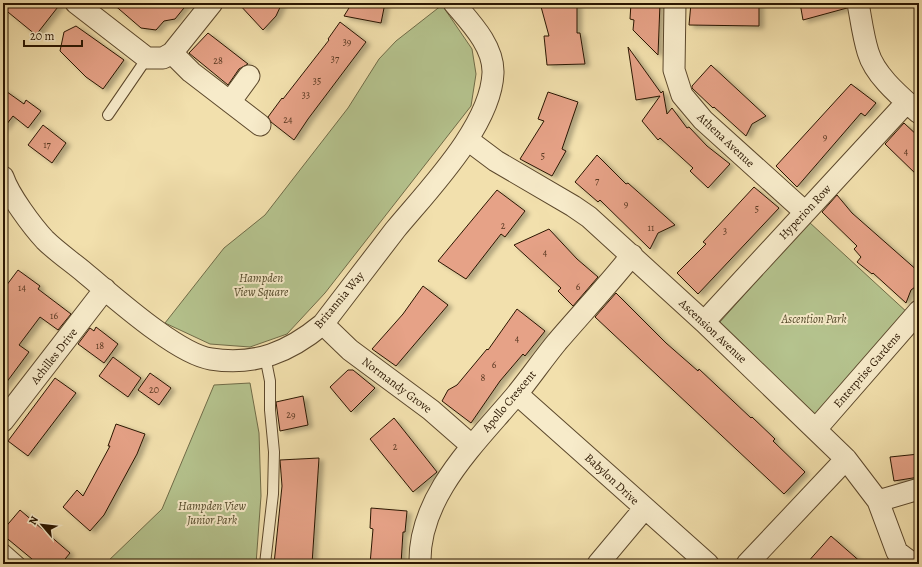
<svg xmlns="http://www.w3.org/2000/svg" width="922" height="567" font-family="Alegreya,serif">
<defs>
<filter id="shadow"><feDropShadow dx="4.5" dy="2.5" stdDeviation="2" flood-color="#0004"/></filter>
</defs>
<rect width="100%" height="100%" fill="#f2e0ad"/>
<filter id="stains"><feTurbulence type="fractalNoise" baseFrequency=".005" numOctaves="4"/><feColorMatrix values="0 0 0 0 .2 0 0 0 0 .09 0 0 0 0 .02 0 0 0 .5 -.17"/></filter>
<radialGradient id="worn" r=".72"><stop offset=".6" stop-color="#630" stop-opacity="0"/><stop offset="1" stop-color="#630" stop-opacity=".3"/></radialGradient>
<path fill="#b5c38e" stroke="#706c48" d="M442 5 472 49 476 74 471 106 325 293 287 334 250 347 210 344 165 323 224 248 265 215 348 108 379 59 396 41Z
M809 222 909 314 817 417 720 322Z
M250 383 259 433 261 496 256 564H105L162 509 214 385Z"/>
<path fill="#e6a287" stroke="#2a1601" filter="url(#shadow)" d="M3 3H61L36 35 3 8Z
M112 3H188L175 19 164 21 156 30 141 28Z
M238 3H282L276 16 263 30Z
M352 3H385L381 23 344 16Z
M540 3H577V33H580L585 64 547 65 544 36H549Z
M631 3H660L658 55 633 30 634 20 630 19Z
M691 3H759V26L689 25Z
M800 3H846L847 8 803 20Z
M340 22 366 42 308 119 294 140 271 122 268 117 282 98 283 99 329 40 328 39Z
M76 26 124 60 103 89 86 77 60 51 64 32Z
M208 33 248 64 239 69 228 85 189 53Z
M628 47 661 93 663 91 667 114 672 108 687 128 689 127 707 146 730 164 708 188 690 171 693 168 660 138 658 140 642 121 660 96 636 100Z
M711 65 766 116 752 124 746 136 714 107 713 108 692 88V86Z
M851 84 876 103 865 116 861 113 797 187 776 166Z
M3 89 24 104 26 100 41 111 28 128 13 116 3 129Z
M548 92 578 102 562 149 566 151 552 176 520 159 544 121 538 119Z
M904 123 919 137V177L885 144Z
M43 125 66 143 52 163 28 145Z
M597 155 626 184 628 183 675 225 658 233 650 249 600 200 598 202 575 182Z
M754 187 779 208 698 294 677 273 706 244 703 242Z
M497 190 525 211 505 237 501 234 466 279 438 261Z
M837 195 852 213 919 272V284L911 290 906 303 873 273 872 274 857 262 861 257 854 249 857 246 822 212Z
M549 229 577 259 598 277 573 306 558 291 561 288 514 245Z
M18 270 40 286 38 289 71 314 58 330 40 317 19 345 29 352 3 387V290Z
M423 286 448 305 396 366 372 349 403 314Z
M616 293 666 343 698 371 699 369 751 418 752 417 775 439 773 441 805 472 784 494 595 317Z
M517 309 545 331 525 356 523 354 500 381 471 423 442 401 448 390 457 385 487 349 488 350Z
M96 327 118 344 104 363 78 344 90 328 94 331Z
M113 357 141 378 128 397 99 376Z
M348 370H353L375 388 351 412 330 387Z
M150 373 171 388 159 405 138 390Z
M55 378 76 393 28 456 8 441Z
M303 396 308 425 280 431 276 402Z
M394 418 437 472 413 492 370 439Z
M116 424 145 434 137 454 104 515 90 531 63 507 77 490 83 496 110 446H108Z
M919 454V477L894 481 890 457Z
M319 458 312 564H274L282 486 280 460Z
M371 508 407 511 405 532H403L401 564H370L373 529 370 528Z
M20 510 70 553 61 564H38L3 535V530Z
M831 536 863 564H806Z"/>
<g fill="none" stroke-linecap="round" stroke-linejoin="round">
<defs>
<path id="service" d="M108 115 147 58
M3 548 20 563
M265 564 273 494 274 452 270 410V381L265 356"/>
<path id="minor" d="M76 3 147 58H163L172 53 212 3
M675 3 674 70 682 95 703 120 805 212
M858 3C861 19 863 36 868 52 875 76 901 97 919 113
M172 53 191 72 260 125
M230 102 249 76
M468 140 496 161 573 206 589 217 704 322 846 459 878 501 897 552 913 564
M3 177C9 195 32 226 45 240 57 252 72 262 85 273 113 296 177 354 211 359 256 366 289 352 323 324 347 293 371 261 395 230 428 190 491 126 493 73 494 46 470 22 454 3
M704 322 907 102
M323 324 350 350 431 410 471 445
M517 394 708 564
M3 421 105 289
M816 429 919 311
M878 501 919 489
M420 564C418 496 476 443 516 395 530 378 543 359 557 342 582 313 608 285 632 255
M598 564 644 509
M747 564 846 459"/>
</defs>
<use href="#service" stroke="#5c482c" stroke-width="12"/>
<use href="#minor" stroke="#5c482c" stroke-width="23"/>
<use href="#service" stroke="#f7ebca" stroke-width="10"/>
<use href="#minor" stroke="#f7ebca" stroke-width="21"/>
</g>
<g text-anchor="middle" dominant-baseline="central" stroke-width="4" stroke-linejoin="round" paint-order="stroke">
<g font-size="10" fill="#593922">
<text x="347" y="41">39</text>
<text x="335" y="58">37</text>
<text x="218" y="60">28</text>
<text x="317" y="80">35</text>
<text x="306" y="94">33</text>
<text x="288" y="119">24</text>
<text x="825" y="136">9</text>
<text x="47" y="144">17</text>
<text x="906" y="151">4</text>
<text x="543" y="155">5</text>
<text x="597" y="180">7</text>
<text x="626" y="203">9</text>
<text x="757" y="208">5</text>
<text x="503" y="225">2</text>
<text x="651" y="227">11</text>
<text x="725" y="230">3</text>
<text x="545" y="252">4</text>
<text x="578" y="286">6</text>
<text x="22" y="287">14</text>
<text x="54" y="315">16</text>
<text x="517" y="338">4</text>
<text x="100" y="345">18</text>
<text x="494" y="364">6</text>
<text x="483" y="377">8</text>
<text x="154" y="389">20</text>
<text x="291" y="414">29</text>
<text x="395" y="446">2</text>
</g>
<g font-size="12" fill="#2a1601" stroke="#f7ebca">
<text transform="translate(726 140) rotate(43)">Athena Avenue</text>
<text transform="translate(805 212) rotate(-47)">Hyperion Row</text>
<text transform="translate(339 300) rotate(-50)">Britannia Way</text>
<text transform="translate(713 331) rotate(43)">Ascension Avenue</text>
<text transform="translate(54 356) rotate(-52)">Achilles Drive</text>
<text transform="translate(867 370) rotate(-49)">Enterprise Gardens</text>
<text transform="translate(397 385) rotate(37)">Normandy Grove</text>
<text transform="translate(509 401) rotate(-50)">Apollo Crescent</text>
<text transform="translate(612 479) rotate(43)">Babylon Drive</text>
</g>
<g font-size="12" font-style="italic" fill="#544a2b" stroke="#f7ebca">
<text x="261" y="278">Hampden<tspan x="261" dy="14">View Square</tspan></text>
<text x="814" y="319">Ascention Park</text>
<text x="212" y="506">Hampden View<tspan x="212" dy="14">Junior Park</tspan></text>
</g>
</g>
<rect width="922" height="567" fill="none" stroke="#f2e0ad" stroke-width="16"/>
<rect x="4" y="4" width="914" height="559" fill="none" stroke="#2a1601" stroke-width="2"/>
<rect x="8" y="8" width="906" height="551" fill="none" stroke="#2a1601"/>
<g transform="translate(42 525) rotate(298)" stroke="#f7ebca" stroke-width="3" paint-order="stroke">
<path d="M0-3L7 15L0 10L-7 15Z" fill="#2a1601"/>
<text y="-6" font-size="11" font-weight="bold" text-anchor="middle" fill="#2a1601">N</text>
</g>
<path d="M24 40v6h58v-6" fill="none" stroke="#2a1601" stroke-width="2"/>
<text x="30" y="40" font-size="12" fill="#2a1601" stroke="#f7ebca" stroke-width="3" paint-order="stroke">20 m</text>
<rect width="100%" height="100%" filter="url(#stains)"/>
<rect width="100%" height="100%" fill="url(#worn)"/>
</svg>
